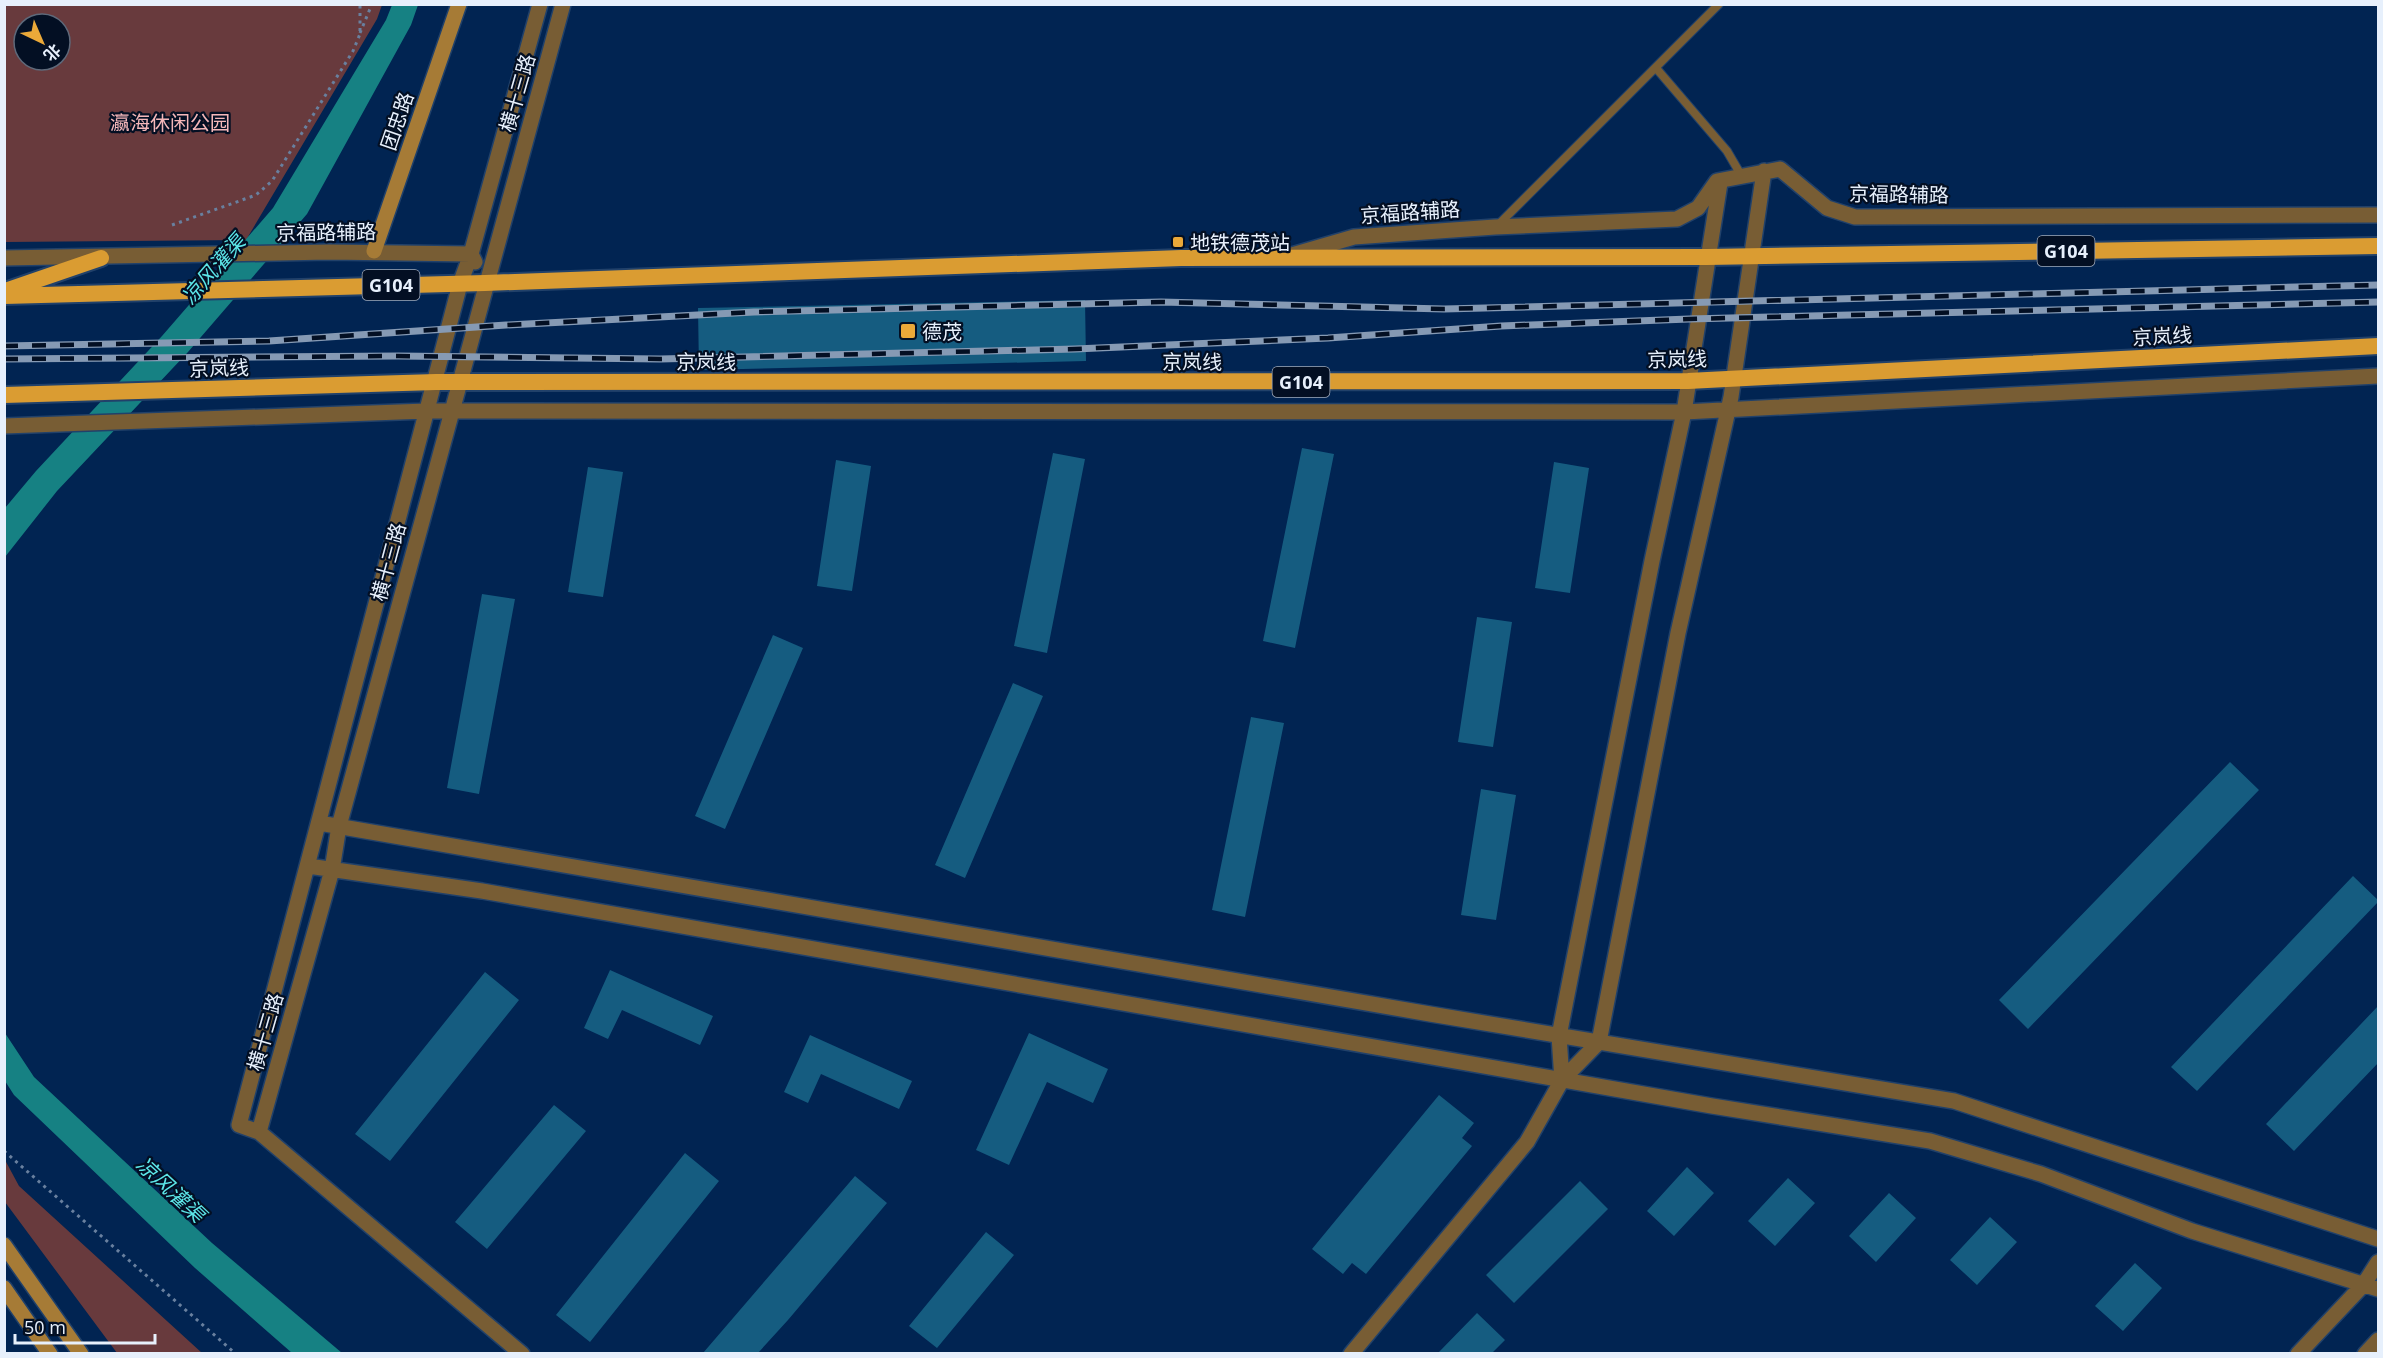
<svg xmlns="http://www.w3.org/2000/svg" width="2383" height="1358" font-family="'Open Sans','Noto Sans SC',sans-serif">
<rect width="100%" height="100%" fill="#012452"/>
<path fill="#683a3d" fill-rule="evenodd" d="M4 5H382L377 19 246 240 5 242ZM24 24H60V60H24Z
M5 1160 19 1186 202 1353H117L5 1202Z"/>
<path fill="#168183" d="M392 5H418L411 25 307 214 188 352 57 491 5 557V508L36 471 162 336 273 208 386 20Z
M5 1033 34 1077 212 1243 342 1353H292L195 1268 14 1095 5 1081Z"/>
<path fill="#155c80" d="M1085 300 1086 361 699 370 698 308Z
M1302 448 1334 454 1295 648 1263 641Z
M1053 453 1085 459 1047 653 1014 646Z
M836 460 871 466 852 591 817 586Z
M1554 462 1589 468 1570 593 1535 588Z
M588 467 623 472 603 597 568 592Z
M482 594 515 599 479 794 447 788Z
M1477 617 1512 622 1493 747 1458 742Z
M773 635 803 648 725 829 695 816Z
M1013 683 1043 696 965 878 935 865Z
M1251 717 1284 723 1245 917 1212 910Z
M2230 762 2259 790 2028 1029 1999 1000Z
M1481 789 1516 795 1496 920 1461 915Z
M2353 876 2379 901 2197 1091 2171 1067Z
M610 970 713 1016 700 1045 622 1010 608 1039 584 1028Z
M485 972 519 1000 390 1161 355 1134Z
M2379 1005V1062L2294 1151 2266 1124Z
M1029 1033 1108 1069 1093 1103 1047 1082 1009 1165 976 1150Z
M810 1035 912 1081 899 1109 821 1074 808 1103 784 1092Z
M1439 1095 1474 1123 1462 1138 1472 1146 1366 1274 1352 1263 1343 1274 1312 1249Z
M554 1105 586 1131 487 1249 455 1222Z
M685 1153 719 1181 590 1342 556 1315Z
M1687 1167 1714 1193 1674 1236 1647 1211Z
M855 1176 887 1203 788 1320 758 1353H703Z
M1788 1178 1815 1203 1775 1246 1748 1221Z
M1580 1181 1608 1209 1514 1303 1486 1275Z
M1889 1193 1916 1218 1876 1262 1849 1236Z
M1990 1217 2017 1242 1977 1285 1950 1260Z
M986 1232 1014 1255 937 1348 909 1326Z
M2135 1263 2162 1288 2123 1331 2095 1306Z
M1477 1313 1505 1340 1492 1353H1438Z"/>
<g fill="none" stroke-linecap="round" stroke-linejoin="round">
<defs>
<path id="service" d="M1656 68 1727 151 1741 175
M1497 226 1719 4"/>
<path id="tertiary" d="M1292 255 1354 237 1495 227 1677 219 1698 208 1717 181 1780 169 1827 208 1855 217 2378 215
M4 258 329 252 471 254 475 262
M4 426 427 411 1684 412 2378 376
M319 823 1430 1014 1954 1101 2378 1239
M308 866 482 891 1712 1106 1930 1141 2041 1174 2192 1231 2378 1289
M1562 1080 1559 1036 1652 561 1684 412 1720 183
M259 1132 332 870 339 826 563 4
M522 1354 259 1132 239 1125 460 284 471 254 540 4
M1351 1354 1527 1142 1562 1080 1599 1042 1678 633 1731 397 1764 171
M2298 1354 2364 1284 2378 1262
M2365 1354 2378 1340"/>
<path id="secondary" d="M374 251 459 4
M4 1245 81 1354
M4 1288 50 1354"/>
<path id="trunk" d="M5 291 101 258
M4 296 485 283 1181 258 1707 257 2378 246
M4 395 436 382 1688 381 2378 346"/>
</defs>
<use href="#service" stroke="#21416a" stroke-width="10"/>
<use href="#tertiary" stroke="#21416a" stroke-width="18"/>
<use href="#secondary" stroke="#21416a" stroke-width="18"/>
<use href="#trunk" stroke="#21416a" stroke-width="20"/>
<path stroke="#69809f" stroke-width="3" stroke-dasharray="3 4.5" stroke-linecap="butt" d="M360 33 372 4
M172 225 256 195 272 181 353 51 360 34V4
M4 1151 236 1354"/>
<use href="#service" stroke="#785d34" stroke-width="8"/>
<use href="#tertiary" stroke="#785d34" stroke-width="15"/>
<use href="#secondary" stroke="#a67b36" stroke-width="15"/>
<use href="#trunk" stroke="#da9c32" stroke-width="16"/>
<defs>
<path id="rail" d="M4 346 269 341 506 325 754 312 1161 302 1444 309 2378 285
M4 359 398 356 660 359 1075 349 1328 338 1501 326 1689 319 2378 302"/>
</defs>
<use href="#rail" stroke="#869ab4" stroke-width="7"/>
<use href="#rail" stroke="#030f23" stroke-width="4.5" stroke-dasharray="14" stroke-linecap="butt"/>
</g>
<g fill="#eba939" stroke="#030f23" stroke-width="2">
<rect x="1172" y="236" width="12" height="12" rx="3"/>
<rect x="900" y="323" width="16" height="16" rx="3"/>
</g>
<g text-anchor="middle" dominant-baseline="central" stroke-width="4.5" stroke-linejoin="round" paint-order="stroke">
<g fill="#030f23" stroke="#a3acbb" stroke-width="1.5">
<rect x="2037.5" y="236" width="57" height="30" rx="4.5"/>
<rect x="362.5" y="270" width="57" height="30" rx="4.5"/>
<rect x="1272.5" y="367" width="57" height="30" rx="4.5"/>
</g>
<g font-size="18" font-weight="bold" fill="#e7f0fc">
<text x="2066" y="251">G104</text>
<text x="391" y="285">G104</text>
<text x="1301" y="382">G104</text>
</g>
<g font-size="20" fill="#e7f0fc" stroke="#030f23">
<text transform="translate(517 93) rotate(-74)">横十三路</text>
<text transform="translate(397 121) rotate(-71)">团忠路</text>
<text transform="translate(1899 194) rotate(1)">京福路辅路</text>
<text transform="translate(1410 212) rotate(-4)">京福路辅路</text>
<text transform="translate(326 232) rotate(-1)">京福路辅路</text>
<text transform="translate(2162 336) rotate(-3)">京岚线</text>
<text transform="translate(1677 359) rotate(-1)">京岚线</text>
<text x="706" y="361">京岚线</text>
<text x="1192" y="361">京岚线</text>
<text transform="translate(219 368) rotate(-2)">京岚线</text>
<text transform="translate(388 562) rotate(-75)">横十三路</text>
<text transform="translate(265 1032) rotate(-74)">横十三路</text>
</g>
<g font-size="20" fill="#f4b7b9" stroke="#030f23">
<text x="170" y="122">瀛海休闲公园</text>
</g>
<g font-size="20" fill="#e7f0fc" stroke="#030f23" text-anchor="start">
<text x="1190" y="242">地铁德茂站</text>
<text x="922" y="331">德茂</text>
</g>
<g font-size="21" font-style="italic" fill="#5ce6e8" stroke="#030f23">
<text transform="translate(213 269) rotate(-49)">凉风灌渠</text>
<text transform="translate(171 1189) rotate(43)">凉风灌渠</text>
</g>
</g>
<rect width="2383" height="1358" fill="none" stroke="#e7f0fc" stroke-width="12"/>
<g transform="translate(42 42) rotate(136)"><circle r="28" fill="#030f23" stroke="#5e697a" stroke-width="1.5"/>
<path d="M0-4.5L10 22L0 15L-10 22Z" fill="#eba939"/>
<text y="-9" font-size="16" font-weight="bold" text-anchor="middle" fill="#e7f0fc">北</text>
</g>
<path d="M15 1334v9h140v-9" fill="none" stroke="#e7f0fc" stroke-width="3"/>
<text x="24" y="1334" font-size="18" fill="#e7f0fc" stroke="#030f23" stroke-width="4.5" paint-order="stroke">50 m</text>
</svg>
